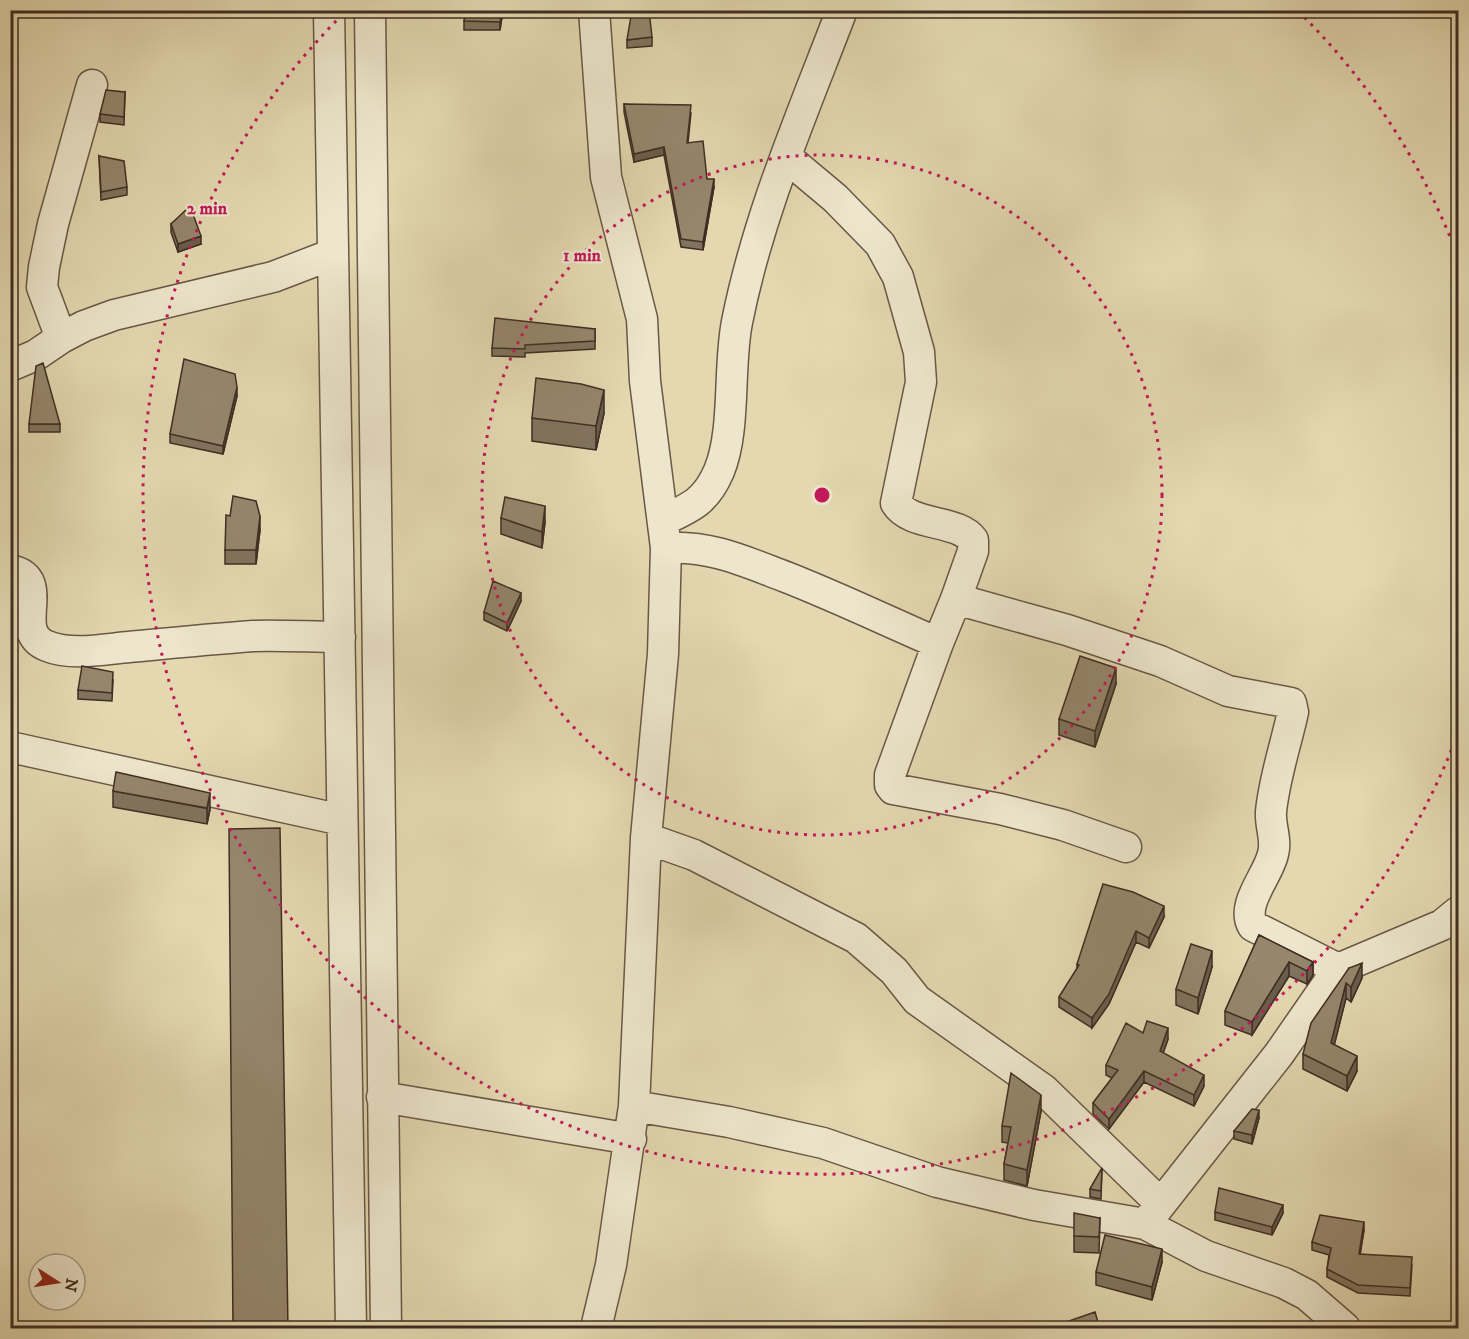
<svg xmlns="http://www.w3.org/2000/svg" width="1469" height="1339" font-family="'IM FELL DW Pica',serif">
<rect width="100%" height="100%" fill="#e3d8b0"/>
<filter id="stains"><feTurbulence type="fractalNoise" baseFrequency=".00333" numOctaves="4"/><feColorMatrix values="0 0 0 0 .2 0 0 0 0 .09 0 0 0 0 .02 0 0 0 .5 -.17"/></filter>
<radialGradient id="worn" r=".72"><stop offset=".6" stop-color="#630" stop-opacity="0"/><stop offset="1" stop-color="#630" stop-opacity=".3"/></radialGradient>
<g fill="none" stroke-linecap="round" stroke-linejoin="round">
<defs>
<path id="minor" d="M329 10 351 1328
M370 10 386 1328
M594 10 606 177 642 319 645 381 666 548 663 654 646 838 634 1106 611 1265 596 1328
M786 157 835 198 880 244 898 277 919 352 921 382 896 503C911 527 958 519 973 540V551L956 599
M61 338 42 287 44 267 53 224 92 85
M10 366 36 355 61 338 84 326 114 315 273 277 333 254
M664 520C692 507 706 501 719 471 736 430 728 367 737 322 758 215 803 112 842 10
M666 548C710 545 746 562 786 577 837 597 887 621 938 643L890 775V785L893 789 1000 809 1063 825 1126 847
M10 570C55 579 9 631 47 646 71 656 105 649 129 647 171 643 212 639 253 636 282 635 311 637 340 637
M938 643 956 599 1067 630 1160 661 1228 691 1291 703 1293 712C1286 744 1274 779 1271 812 1270 827 1277 839 1273 854 1268 876 1240 905 1253 926L1338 969
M10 747 342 820
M646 838 694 855 856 938 894 971 917 1000 1044 1090 1160 1203
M382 1097 631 1139
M634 1106 729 1122 823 1143 937 1182 1034 1205 1145 1224 1206 1256 1284 1283 1307 1295 1345 1328
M1149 1219 1279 1054 1338 969 1442 925 1458 912"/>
</defs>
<use href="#minor" stroke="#695846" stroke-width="33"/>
<use href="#minor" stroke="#ede6cc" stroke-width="30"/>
</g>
<path fill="#80735d" stroke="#402d23" stroke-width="1.5" d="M467 10H503L500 30H464V21Z
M652 37V46L627 48V40Z
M125 92 124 125 100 122V114Z
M624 104 691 113 688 143 707 179 714 187 703 250 681 247 664 155 634 162 624 112Z
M99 156 127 187V195L101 200Z
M171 224 201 244 178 252 171 232Z
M595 329V349L525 353V357L492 356V348Z
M237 396 223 454 170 443V434Z
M604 413 596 450 532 441V418Z
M29 424H60V432H29Z
M501 518 545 522 542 548 501 534Z
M260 530 256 564H225V550Z
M521 601 507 631 484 620V612Z
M113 680 112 701 78 699V690Z
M1116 684 1095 747 1059 735V719Z
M113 791 210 809 207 824 113 807Z
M1164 917 1149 948 1136 942 1109 1004 1092 1028 1059 1007V997L1077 969V964Z
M1259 935 1313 962V975L1307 984 1289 976 1252 1035 1225 1025V1011Z
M1212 967 1198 1014 1176 1005V989Z
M1349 968 1362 978 1351 1002 1346 998 1334 1045 1357 1071 1347 1091 1303 1069V1054Z
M1143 1033 1168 1039 1163 1053 1204 1086 1194 1106 1144 1082 1109 1129 1093 1114V1103L1112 1078 1106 1075V1065Z
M1041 1111 1027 1186 1004 1180V1164L1008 1143 1002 1142V1126Z
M1259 1118 1252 1144 1234 1139V1131Z
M1102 1168 1101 1199 1090 1197V1189Z
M1215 1212 1283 1213 1272 1235 1215 1220Z
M1100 1218 1099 1253 1074 1252V1236Z
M1364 1230 1360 1254 1412 1265 1410 1296 1358 1293 1327 1277V1269L1329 1255 1312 1250V1242Z
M1162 1262 1152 1300 1096 1285V1272Z"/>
<path fill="#685e4c" stroke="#402d23" stroke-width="1.5" d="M502 10H503L500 30V22Z
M664 147V155L634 162V154Z
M714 179V187L703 250V242Z
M201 236V244L178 252V244Z
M237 387V396L223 454V446Z
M604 390V413L596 450V426Z
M545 506V522L542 548V532Z
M260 516V530L256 564V550Z
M521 593V601L507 631V623Z
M1116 668V684L1095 747V731Z
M210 793V809L207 824V808Z
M1164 906V917L1149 948V938Z
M1136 931V942L1109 1004 1092 1028V1018Z
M1212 951V967L1198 1014V998Z
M1289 962V976L1252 1035V1022Z
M1313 962V975L1307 984V971Z
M1362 963V978L1351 1002V987Z
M1346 983V998L1331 1058V1043Z
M1168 1028V1039L1160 1062V1051Z
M1357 1056V1071L1347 1091V1076Z
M1144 1071V1082L1109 1129V1119Z
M1204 1075V1086L1194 1106V1095Z
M1041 1095V1111L1027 1186V1170Z
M1259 1110V1118L1252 1144V1135Z
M1283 1205V1213L1272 1235V1227Z
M1364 1222V1230L1359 1262V1254Z
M1162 1249V1262L1152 1300V1287Z"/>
<path fill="#95866c" stroke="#402d23" stroke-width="1.5" d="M467 10H502L500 22 464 21Z
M632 10H649L652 37 627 40Z
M106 90 125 92 124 117 100 114Z
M624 104 691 105 687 143 703 141 707 179H714L703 242 681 239 664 147 634 154Z
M99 156 124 161 127 187 101 192Z
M190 206 201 236 178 244 171 224Z
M10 316H13L10 338Z
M495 318 595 329V341L525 345V349L492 348Z
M184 359 235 374 237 387 223 446 170 434Z
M43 363 60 424H29L36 366Z
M536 378 581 384 604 390 596 426 532 418Z
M233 496 256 501 260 516 256 550H225L226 515 230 516Z
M505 497 545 506 542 532 501 518Z
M493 581 521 593 507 623 484 612Z
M1080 656 1116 668 1095 731 1059 719Z
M82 666 113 672 112 693 78 690Z
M116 772 210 793 207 808 113 791Z
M280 828 288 1329H233L229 829Z
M1103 884 1133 892 1164 906 1149 938 1136 931 1109 994 1092 1018 1059 997 1079 965 1077 964Z
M1259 935 1313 962 1307 971 1289 962 1252 1022 1225 1011Z
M1191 944 1212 951 1198 998 1176 989Z
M1362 963 1351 987 1346 983 1331 1043 1357 1056 1347 1076 1303 1054 1311 1023 1349 968Z
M1147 1021 1168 1028 1160 1051 1204 1075 1194 1095 1144 1071 1109 1119 1093 1103 1118 1070 1106 1065 1126 1023 1143 1033Z
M1011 1073 1041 1095 1027 1170 1004 1164 1011 1127 1002 1126Z
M1252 1109 1259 1110 1252 1135 1234 1131Z
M1102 1168 1101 1191 1090 1189Z
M1219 1188 1283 1205 1272 1227 1215 1212Z
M1074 1213 1100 1218 1099 1237 1074 1236Z
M1320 1215 1364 1222 1359 1254 1412 1257 1410 1288 1358 1285 1327 1269 1331 1248 1312 1242Z
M1105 1235 1162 1249 1152 1287 1096 1272Z
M1095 1312 1100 1329H1072L1069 1321Z
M1006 1323 1024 1329H1005Z"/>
<g fill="none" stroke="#c2185b" stroke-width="3" stroke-dasharray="3 6">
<circle cx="822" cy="495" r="340"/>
<path d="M1458 733A679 679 0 1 1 346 11M1298 11A679 679 0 0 1 1458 257"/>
</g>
<circle cx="822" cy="495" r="9" fill="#c2185b" stroke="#ede6cc" stroke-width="3"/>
<g font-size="18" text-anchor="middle" font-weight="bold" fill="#c2185b" stroke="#ede6cc" stroke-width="4.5" stroke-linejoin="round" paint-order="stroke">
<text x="207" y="214">2 min</text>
<text x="582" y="261">1 min</text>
</g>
<rect width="1469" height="1339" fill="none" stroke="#e3d8b0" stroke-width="36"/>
<rect x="12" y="12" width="1445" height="1315" fill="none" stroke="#402d23" stroke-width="3"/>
<rect x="18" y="18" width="1433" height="1303" fill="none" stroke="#402d23" stroke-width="1.5"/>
<g transform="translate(57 1282) rotate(102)"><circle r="28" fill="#ede6cc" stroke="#a89c88" stroke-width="1.5"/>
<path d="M0-4.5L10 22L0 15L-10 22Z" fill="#8f2418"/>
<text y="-9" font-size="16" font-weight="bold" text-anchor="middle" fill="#402d23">N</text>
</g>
<rect width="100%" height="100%" filter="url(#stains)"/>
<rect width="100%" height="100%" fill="url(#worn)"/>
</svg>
